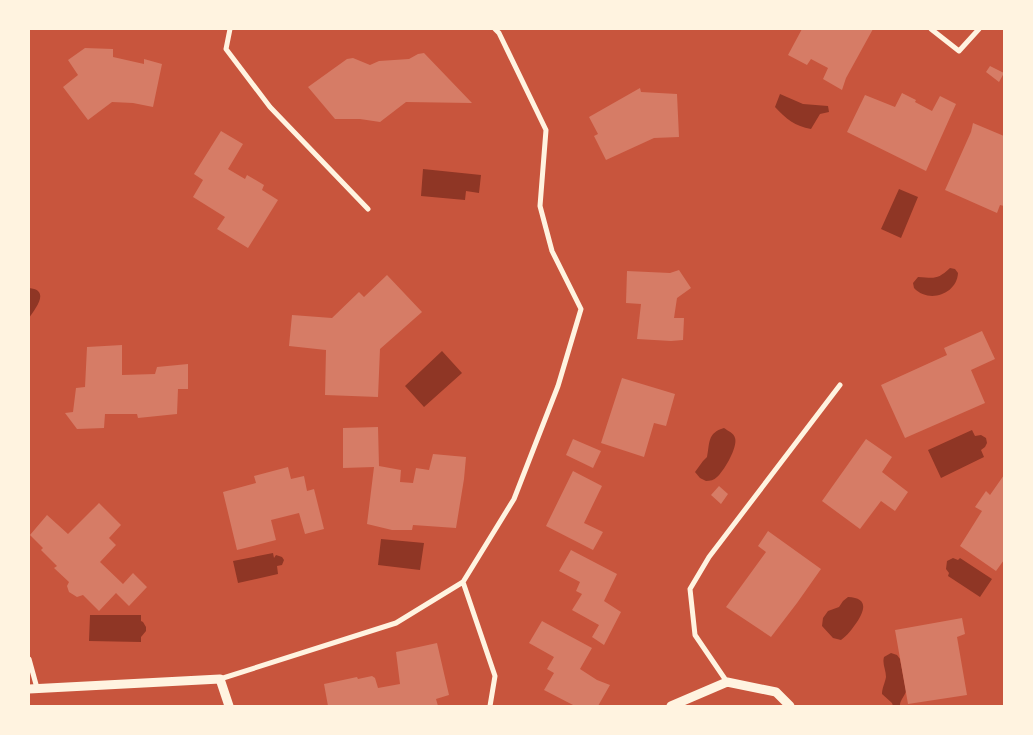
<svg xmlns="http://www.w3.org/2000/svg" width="1033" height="735" font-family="Mulish,sans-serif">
<rect width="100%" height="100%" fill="#c8553d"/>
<path fill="#8f3625" d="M780 94 803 104 828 106 829 112 820 114 811 129C795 126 786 119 775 107Z
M423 169 481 175 479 193 466 191 465 200 421 196Z
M899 189 918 197 901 238 881 229Z
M950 268 955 269 958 273C957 294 929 304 914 288L913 283 918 277C935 278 937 280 950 268Z
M29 288C51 290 35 309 29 318Z
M442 351 462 373 424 407 405 386Z
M724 428C728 431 734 433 735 438 738 447 724 471 717 477 714 480 710 481 706 481L700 478 695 472 703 461 707 457C710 443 707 433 724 428Z
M972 430 975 436 981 435 986 438 987 443 985 447 981 450 984 457 941 478 928 450Z
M381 539 424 543 420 570 378 565Z
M273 553 274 558 276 555 282 557 284 560 282 565 277 566 278 574 238 583 233 561Z
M953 558 958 560 960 558 992 579 980 597 948 576 949 573 946 569 947 561Z
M848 597C867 598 866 608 857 622 852 629 848 635 841 640L833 638 822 626 823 618 828 611 839 607 843 601Z
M90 615H141V621L143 622 146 627V631L141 637V642L89 641Z
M891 653 897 655 900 659 906 691C905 696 900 700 900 705L893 706 892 703 882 694C882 688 885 683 886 677 886 670 882 664 884 657Z"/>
<path fill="#d67c66" d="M802 29H873L846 78 842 90 823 79 828 68 811 59 807 65 788 55Z
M85 48 113 49V57L144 64V59L162 64 153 107 133 103 112 102 88 120 63 87 78 75 68 60Z
M424 53 472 103 406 102 380 122 360 119H335L308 87 347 59 353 58 370 65 379 61 409 59 418 54Z
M990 66 1004 73 999 82 986 72Z
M640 88 641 92 677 94 679 137 654 138 606 160 594 136 598 134 589 117Z
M902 93 916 100 915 102 932 111 940 96 956 104 926 171 847 132 865 95 895 107Z
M973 123 1004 136V150L1003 153H1004V206L1000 205 997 213 945 190 971 132Z
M221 131 243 144 228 169 245 179 247 175 264 185 262 190 278 200 248 248 217 229 225 217 193 197 203 180 194 174Z
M679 270 691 288 677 298 674 318H684L683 340 671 341 637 339 641 304 626 303 627 271 670 273Z
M387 275 422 312 380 349 378 397 325 395 326 350 289 346 292 315 332 318 359 292 364 297Z
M982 331 995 359 971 370 985 403 905 438 881 385 947 355 944 348Z
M122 345V375L155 374 157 367 188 364V389H178L177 414 138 418 137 414H105L104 428 77 429 65 413 73 412 76 388 85 387 87 347Z
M622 378 675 394 666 426 654 423 644 457 601 443Z
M378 427 379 466 401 470 400 482 413 483 416 468 429 470 433 454 466 457 464 479 456 528 413 525 412 530H392L367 524 374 467 343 468V428Z
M573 439 601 451 593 468 566 455Z
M866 439 892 457 882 472 908 492 895 511 881 501 860 529 822 501Z
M288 467 291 479 304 476 307 491 314 489 324 529 305 534 299 513 271 520 276 540 237 550 223 492 256 483 254 476Z
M573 471 602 486 584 523 603 532 593 550 546 526Z
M1004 475V560L996 571 960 546 982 511 975 507 986 491 990 495Z
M719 486 728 494 721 504 711 495Z
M99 503 121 525 109 538 116 545 100 562 123 584 133 573 147 587 129 606 116 593 99 611 83 595 77 597 69 592 67 586 69 582 54 568 57 566 41 550 43 548 30 535 47 515 68 534Z
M768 531 821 569 797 603 771 637 726 607 766 552 758 546Z
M571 550 617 574 604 601 621 612 604 645 592 637 599 625 572 610 582 594 576 591 580 582 559 571Z
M962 618 965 634 957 637 967 695 908 704 895 630Z
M542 621 592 648 580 669 597 680 610 685 598 706H575L544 690 554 673 547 669 554 657 529 643Z
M437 643 449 695 436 699 438 706H328L324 684 357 677 358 679 372 676 375 678 378 688 400 684 396 652Z"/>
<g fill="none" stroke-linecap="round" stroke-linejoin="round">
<path stroke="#fff3e0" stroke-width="5" d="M230 29 226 49 270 107 368 209
M931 29 959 51 979 29
M463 582 495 676 490 706
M29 659 37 688
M220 679 396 623 463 582 514 499 558 386 581 309 552 251 540 206 546 130 499 33 495 29
M727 682 695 635 690 589 709 557 840 385"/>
<path stroke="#fff3e0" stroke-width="9" d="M29 689 220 679 229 706
M671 706 727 682 776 692 790 706"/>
</g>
<rect width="1033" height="735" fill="none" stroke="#fff3e0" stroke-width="60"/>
</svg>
